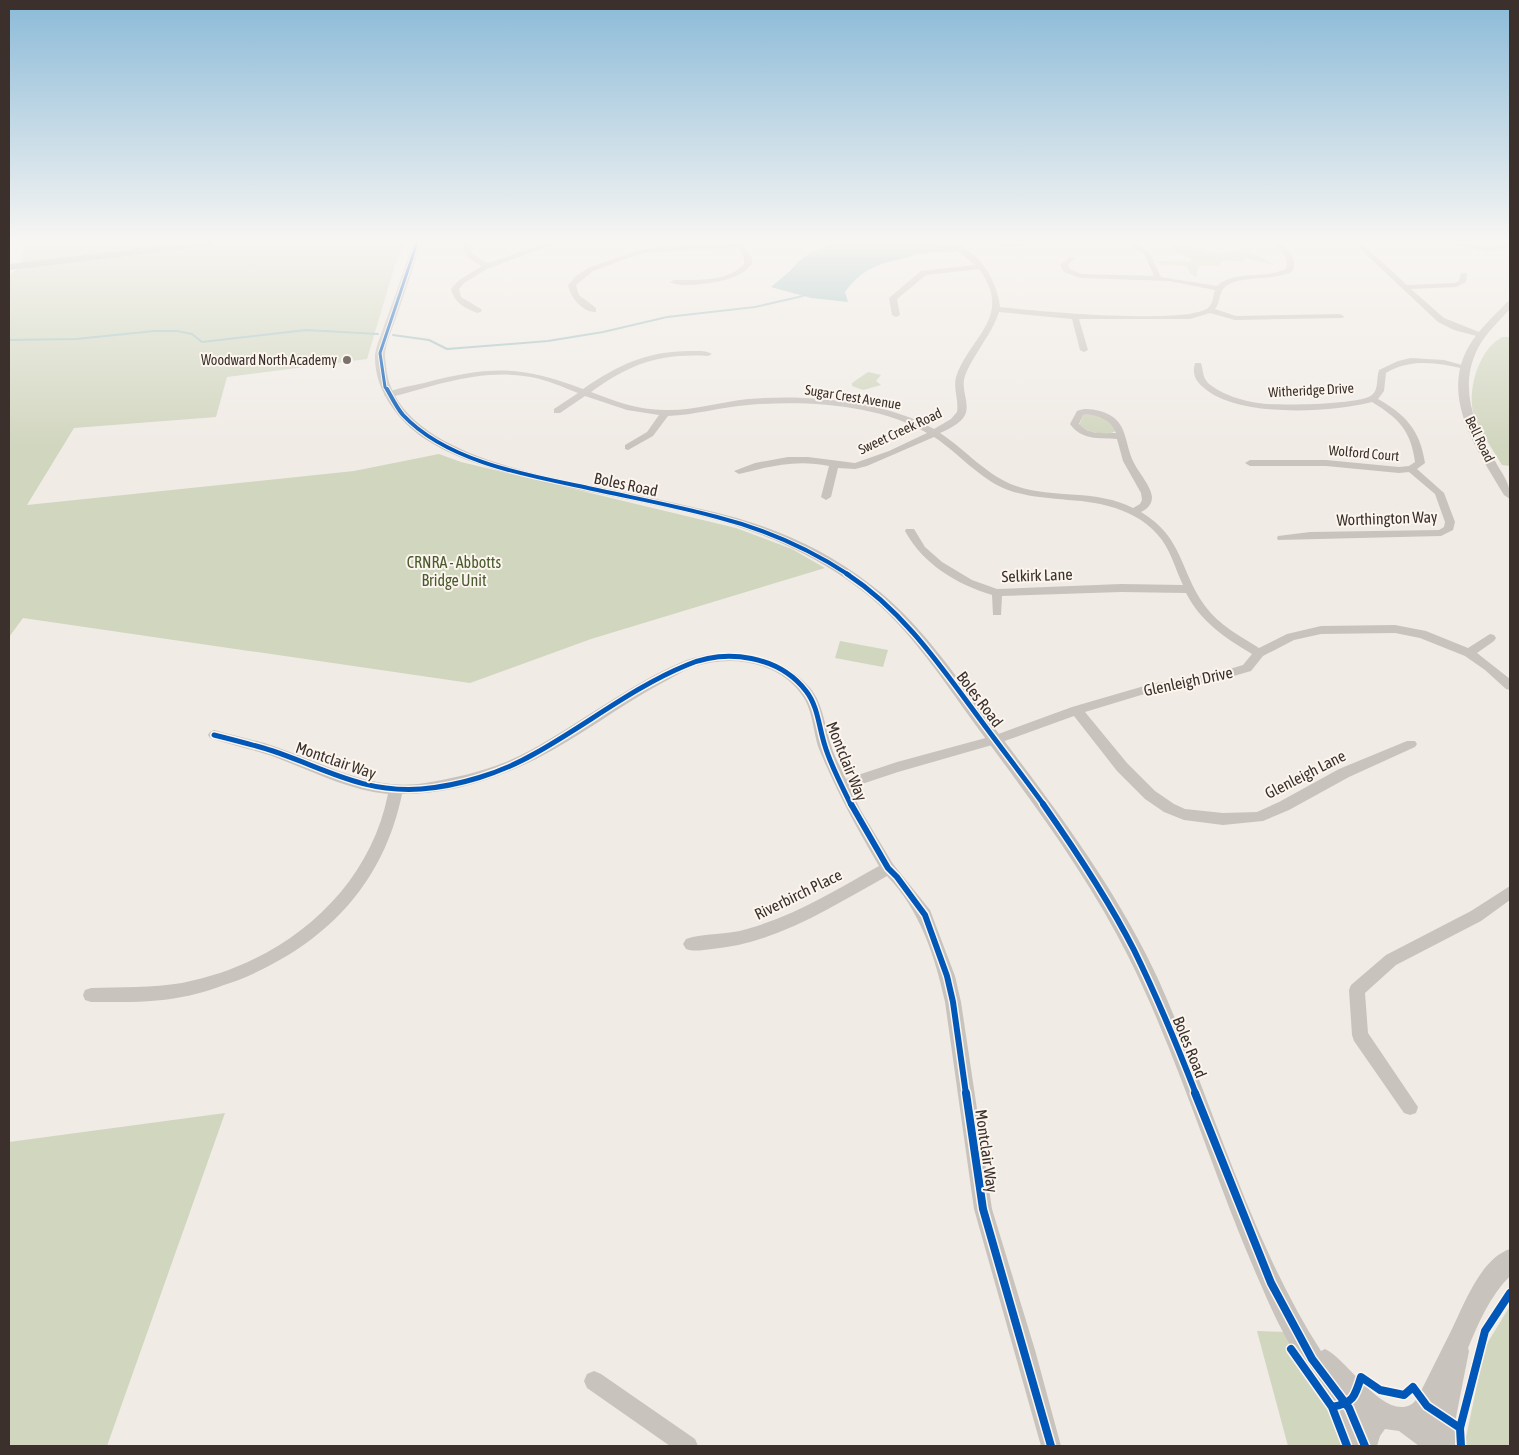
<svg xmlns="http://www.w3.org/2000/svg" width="1519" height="1455" font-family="'Asap Condensed',sans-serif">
<rect width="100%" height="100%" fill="#f0ebe5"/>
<path fill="#d1d6bf" d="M25 243H179L169 247 170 249 222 243H407L395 265 367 359 227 377 216 417 74 428 27 505 354 471 439 454 461 462 736 528 792 549 825 568 591 639 470 683 23 618 9 637V275L20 267Z
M1169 243H1180L1184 246 1220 254 1245 249C1254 255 1267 258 1273 265L1246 258 1242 262 1230 260 1222 261 1219 266H1198L1196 277 1190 273 1186 266 1161 265 1157 261 1191 262V258L1178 253Z
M1503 337H1510V466L1502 465C1493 450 1482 434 1475 418 1465 394 1479 347 1503 337Z
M868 372 881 375 876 381 881 385 863 390 852 386V383Z
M1090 413 1109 420 1116 431C1105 437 1089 432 1079 426L1083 415Z
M840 641 888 650 883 667 835 658Z
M225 1113 107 1446H9V1142Z
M1510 1306V1446H1466L1465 1442 1485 1347Z
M1257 1331 1288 1332 1353 1433 1356 1446H1288Z"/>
<path fill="#a1c2c1" d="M835 243H931L949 246 956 251 914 254 912 256C882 264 865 265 845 292L848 302 811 298 771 287 790 271 798 262 811 252Z"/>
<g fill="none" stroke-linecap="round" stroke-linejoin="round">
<path stroke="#a1c2c1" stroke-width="2" d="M999 246 1039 243
M393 335 429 340 447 349 548 341 603 332 667 317 755 307 803 296
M9 340 76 339 154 331H177L192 334 202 342 306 330 378 334"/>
<path fill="#c9c3be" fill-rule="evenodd" d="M464 243H470L472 254 488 263 546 243H556L487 269 464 283 459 289 461 297 481 309 482 311 478 313C466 309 454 303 451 289L459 280 482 266C472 261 462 256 464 243Z
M739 243H752L744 246 752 258V264C747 269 743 274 736 276 724 282 681 289 670 282L674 280C697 280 728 282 744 264V258L738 247 642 253 593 271 576 285 579 295 596 308V312C583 313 570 297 568 285L576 276 588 268 636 251 656 247Z
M947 243C975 243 998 281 1000 307 1034 311 1186 325 1208 308 1213 304 1213 296 1215 290L1169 281 1080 278 1064 272 1060 265 1069 257 1075 258 1068 265 1070 269 1081 274 1154 276 1144 254 1131 246 1134 244 1149 252 1161 277 1217 286C1235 269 1267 280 1287 268L1286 258 1274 243H1281C1289 251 1297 259 1293 271 1275 282 1237 274 1224 288 1219 293 1220 303 1215 309L1236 316 1340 314 1344 316 1343 318 1235 320 1210 313 1190 319H1079L1088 350 1084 352 1080 350 1072 319 999 312C992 335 968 361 964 380 962 392 970 404 965 415 961 423 949 429 940 433 966 450 987 476 1016 486 1054 499 1097 489 1133 508L1140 504 1142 500 1141 493 1123 461 1117 439C1099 438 1081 440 1070 424L1077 411C1085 408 1091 409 1100 411 1129 419 1123 441 1134 463 1139 473 1151 486 1152 497 1152 505 1147 509 1141 512 1184 538 1179 570 1205 606 1219 625 1240 636 1259 648L1287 634 1321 626 1395 625 1426 631 1468 648 1490 634 1494 635 1496 638 1494 641 1477 653 1510 679V690L1506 689 1485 670 1465 656 1420 638 1395 633 1321 634 1294 640 1263 656 1251 671 1220 680 1151 692 1085 712 1127 763 1155 791 1174 804 1185 809 1223 813 1257 812 1279 802 1339 769 1407 741H1415L1417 744 1415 747 1349 777 1289 810 1263 821 1223 825 1184 820 1164 812 1145 799 1117 771 1074 716 999 743 898 772 850 788 860 809 893 864 930 910 955 976 961 1002 992 1209 1035 1350 1061 1446H1041L974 1209 945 1002C935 956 920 910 887 876 833 906 775 944 712 949 703 950 694 952 686 949L683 944 686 939C703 933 728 935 747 929 794 916 836 890 879 866 856 827 836 790 819 749 813 732 813 710 802 695 779 661 730 654 693 667 682 671 672 678 662 683 619 706 580 737 536 759 494 780 449 794 402 794 383 887 322 947 236 981 218 987 200 994 182 997 152 1003 121 1002 91 1002L85 1000 83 995 85 990 91 988C121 987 152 988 182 983 281 964 368 894 388 794 347 790 310 770 272 756 252 749 230 745 210 738L208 735 210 732 214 730C235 736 256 740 276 747 324 763 371 792 425 783 461 777 496 769 529 751 581 723 628 685 682 662 725 644 780 652 810 688 823 703 825 727 831 745 834 756 841 768 846 779L897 762 993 736 1072 707 1151 684 1220 672 1243 665 1252 654C1224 637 1201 622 1186 593L1121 592 1002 596 1001 615H993L992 595C956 584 923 564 905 531L906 529H914L925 547 942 562 972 580 997 589 1121 584 1183 585C1176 571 1172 554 1162 540 1140 510 1102 502 1068 500 1048 498 1027 497 1008 490 979 479 959 453 934 437L867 466 855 469 838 468 831 497 826 500 821 497 829 466C796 459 771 466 739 474L734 471 755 463 788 457H808L855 463 889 451 927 433C879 404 803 400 748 405 721 407 695 415 668 416L653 436 628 450 625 449V445L647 432 659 415 627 410 585 396 560 413H554V409L578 393C563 387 547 380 531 377 482 368 434 386 388 398L384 395C393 388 412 386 424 383 490 366 520 365 583 389 618 365 647 351 690 351 697 351 706 350 712 354L708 356C659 353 630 364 591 392 614 401 639 410 664 410 693 411 720 402 748 399 805 394 884 400 934 429L951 419 957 412C959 400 953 389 956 377 970 336 1014 317 979 269L926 275 897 299 900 315 896 317 892 315 889 298 921 271 975 265ZM1087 414C1100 416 1111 420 1116 433 1103 433 1088 435 1079 424L1083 415Z
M1354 243H1361L1407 285 1455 283 1459 281 1461 273H1467L1466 282 1456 287 1411 289 1444 318 1484 334V338L1454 330 1438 322Z
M1444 243H1461L1487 247 1510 244V248L1487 251Z
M1411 358 1444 360 1469 367 1465 369C1438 363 1411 358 1386 373L1384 391 1378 399C1406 415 1420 430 1425 463L1417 469 1444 493 1455 522 1453 530 1441 536 1278 540 1277 538 1278 536 1310 532 1439 530 1444 527 1445 522 1435 494 1409 472 1399 473 1326 466H1250L1245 463 1250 460H1326L1399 467 1409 466 1415 462C1411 430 1398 418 1372 402 1330 413 1236 418 1203 387 1195 380 1192 373 1195 363H1201C1204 373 1202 379 1212 386 1224 395 1243 401 1258 403 1275 406 1360 405 1372 395 1379 389 1376 378 1379 370L1398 361Z
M1510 886V900L1481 921 1396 965 1365 993 1368 1033 1418 1107 1416 1113 1410 1115 1404 1113 1354 1041 1352 1035 1349 990 1351 985 1386 955 1471 911Z
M594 1371 601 1374 695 1439 698 1446H670L587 1388 584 1381 587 1374Z"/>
<path fill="#c9c3be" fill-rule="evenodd" d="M413 243H421C413 268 405 293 396 318 392 330 385 344 385 356 386 365 387 379 391 387 418 457 549 477 613 490 655 499 696 507 737 518 785 532 832 554 871 585 920 622 954 674 990 722 1052 804 1116 887 1159 981 1213 1102 1249 1239 1321 1351L1325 1349C1346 1358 1383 1419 1410 1405 1413 1404 1416 1400 1418 1397 1429 1375 1440 1353 1451 1331 1464 1305 1480 1259 1510 1249V1276C1490 1296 1479 1322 1468 1348L1469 1351 1456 1417 1455 1446H1419L1399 1431 1385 1429 1380 1436 1377 1446H1353C1340 1415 1322 1395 1304 1367 1287 1342 1273 1314 1261 1285 1213 1177 1181 1062 1128 956 1088 876 1033 803 980 731 943 681 910 627 860 589 822 560 778 539 733 525 674 507 612 497 551 484 509 474 462 463 425 439 397 420 374 389 375 355 376 345 382 333 385 323 395 296 404 270 413 243Z
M1510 301V309C1499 321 1486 333 1478 348 1458 387 1474 426 1495 461 1502 474 1511 483 1510 499L1504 495C1478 451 1439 398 1469 346 1479 329 1494 316 1507 302Z"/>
<path fill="#bab3ae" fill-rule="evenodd" d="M189 243H215L211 246 9 270V264Z"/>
<defs>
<path id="cycleway-far4" d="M388 391 385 387 380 353 417 243"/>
<path id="cycleway-far3" d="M387 389C392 398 397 408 403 415 446 461 525 475 584 487 628 497 673 505 717 517 764 529 808 548 849 575"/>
<path id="cycleway-far2" d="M847 574C899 608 935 658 971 707 995 740 1020 772 1044 805
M214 735C234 740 254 745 273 751 326 769 363 793 421 789 459 786 501 773 534 754 585 726 633 687 687 665 727 648 779 656 806 691 818 706 819 728 825 746 831 766 842 786 851 805"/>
<path id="cycleway-far1" d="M851 804 888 868 897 877 925 915 947 976 953 1002 966 1094
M1043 804C1076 851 1108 899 1134 950 1157 997 1177 1045 1196 1094"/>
<path id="cycleway" d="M966 1093 983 1209 1051 1446
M1195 1093 1271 1283 1312 1359 1349 1408 1365 1446
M1291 1349 1332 1407 1347 1446
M1332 1407C1353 1403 1355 1397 1361 1377L1380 1390 1404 1395 1413 1387 1427 1406 1460 1428
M1461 1446 1460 1428 1485 1331 1510 1293"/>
</defs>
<use href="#cycleway-far4" stroke="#fbf5ee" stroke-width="5"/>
<use href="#cycleway-far3" stroke="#fbf5ee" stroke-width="6"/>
<use href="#cycleway-far2" stroke="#fbf5ee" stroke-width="8"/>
<use href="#cycleway-far1" stroke="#fbf5ee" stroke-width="9"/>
<use href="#cycleway" stroke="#fbf5ee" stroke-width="11"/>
<use href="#cycleway-far4" stroke="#0057b8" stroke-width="3"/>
<use href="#cycleway-far3" stroke="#0057b8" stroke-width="4"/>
<use href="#cycleway-far2" stroke="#0057b8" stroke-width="5"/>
<use href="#cycleway-far1" stroke="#0057b8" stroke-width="6"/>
<use href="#cycleway" stroke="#0057b8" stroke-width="8"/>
</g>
<linearGradient id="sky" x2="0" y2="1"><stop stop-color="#8bbad8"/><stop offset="0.54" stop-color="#f8f6f3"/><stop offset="1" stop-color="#f8f6f3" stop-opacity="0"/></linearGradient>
<rect width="1519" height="447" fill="url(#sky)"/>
<circle fill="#7a716c" stroke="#fbf5ee" stroke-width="2" cx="347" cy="360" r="5"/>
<g text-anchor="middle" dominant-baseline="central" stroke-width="4" stroke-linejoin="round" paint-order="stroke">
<g font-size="14" fill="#3b302b" stroke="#fbf5ee" text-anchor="end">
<text x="337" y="360">Woodward North Academy</text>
</g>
<g font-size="14" fill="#3b302b" stroke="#fbf5ee">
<text transform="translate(1311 390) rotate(-3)">Witheridge Drive</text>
<text transform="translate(853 397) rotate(9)">Sugar Crest Avenue</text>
<text transform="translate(900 431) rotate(-25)">Sweet Creek Road</text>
<text transform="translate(1480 439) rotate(64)">Bell Road</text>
<text transform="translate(1364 453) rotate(5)">Wolford Court</text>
</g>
<g font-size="16" fill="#3b302b" stroke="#fbf5ee">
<text transform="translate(626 484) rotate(12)">Boles Road</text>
<text transform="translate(1387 518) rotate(-2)">Worthington Way</text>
<text transform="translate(1037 575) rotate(-2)">Selkirk Lane</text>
<text transform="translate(1188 681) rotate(-12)">Glenleigh Drive</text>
<text transform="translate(980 699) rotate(53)">Boles Road</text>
<text transform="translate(336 760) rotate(19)">Montclair Way</text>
<text transform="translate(847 761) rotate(68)">Montclair Way</text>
<text transform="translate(1305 774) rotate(-27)">Glenleigh Lane</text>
<text transform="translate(798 894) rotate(-26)">Riverbirch Place</text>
<text transform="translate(1190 1047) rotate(68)">Boles Road</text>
<text transform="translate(987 1151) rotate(82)">Montclair Way</text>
</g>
<g font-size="16" fill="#4a5a2e" stroke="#fbf5ee">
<text x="454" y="562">CRNRA - Abbotts<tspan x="454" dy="18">Bridge Unit</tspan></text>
</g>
</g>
<rect width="1519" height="1455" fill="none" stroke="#3b302b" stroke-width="20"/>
</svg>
